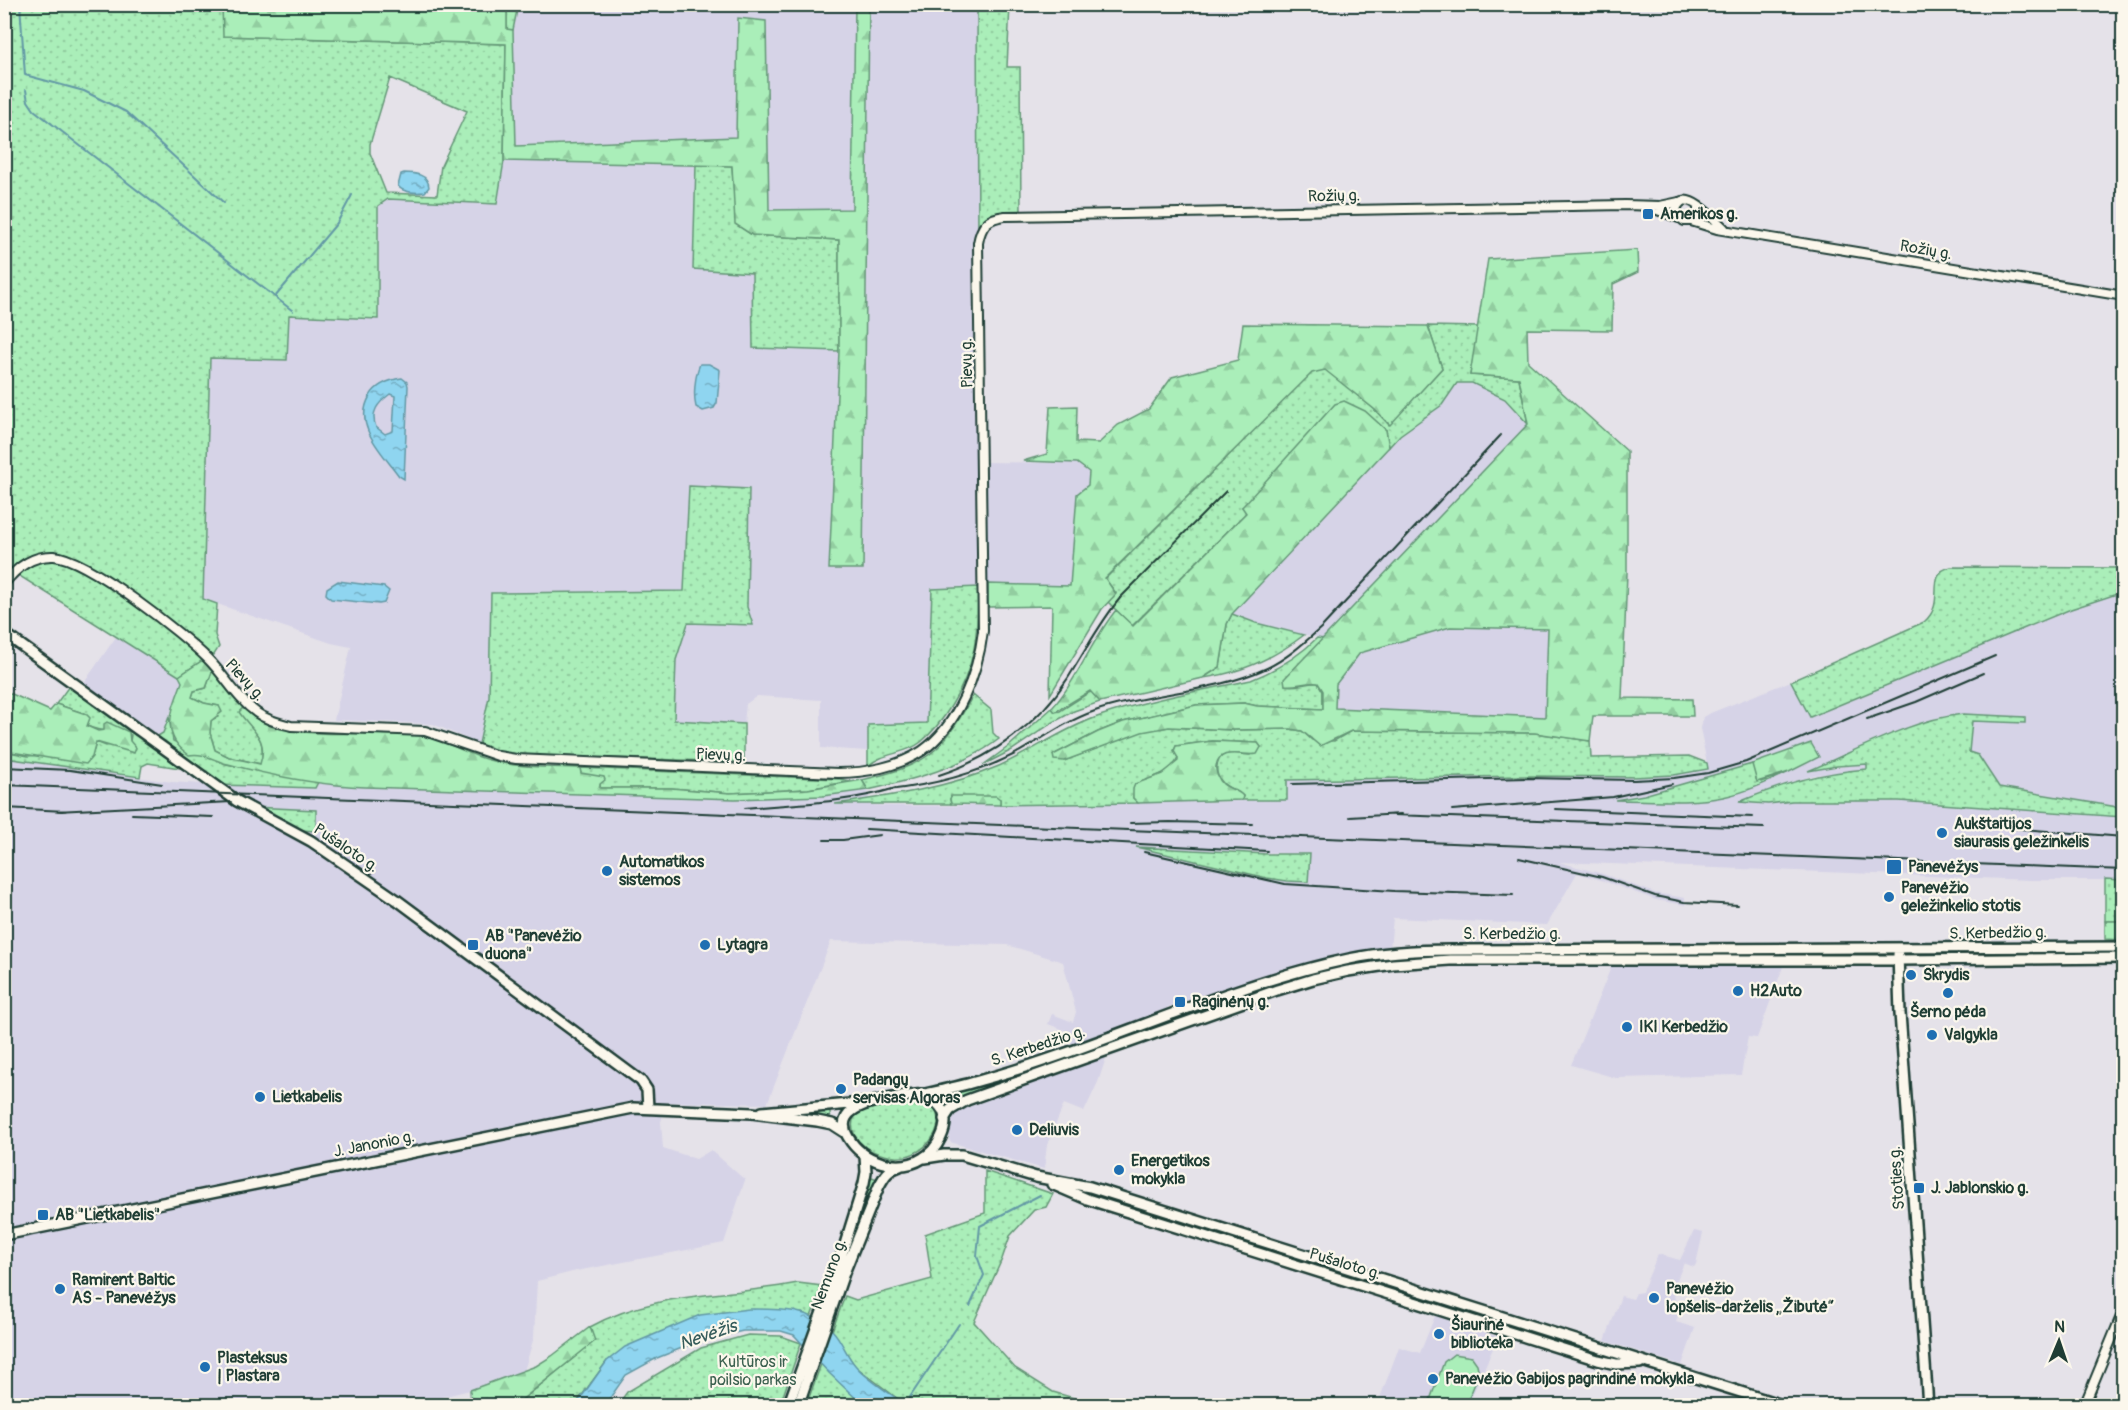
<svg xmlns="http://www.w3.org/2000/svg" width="2128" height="1410" font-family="Pangolin,sans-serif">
<defs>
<pattern id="grass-dots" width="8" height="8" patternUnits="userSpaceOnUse" patternTransform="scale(1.5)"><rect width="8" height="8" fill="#aaeeb9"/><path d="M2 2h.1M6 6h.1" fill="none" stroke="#92cda0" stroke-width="1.8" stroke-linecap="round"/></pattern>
<pattern id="forest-firs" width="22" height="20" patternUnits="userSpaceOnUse" patternTransform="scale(1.5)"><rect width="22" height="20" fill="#aaeeb9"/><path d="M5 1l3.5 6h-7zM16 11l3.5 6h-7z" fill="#92cda0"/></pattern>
<pattern id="water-ripples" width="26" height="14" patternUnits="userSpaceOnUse" patternTransform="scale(1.5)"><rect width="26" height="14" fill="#8fd5f0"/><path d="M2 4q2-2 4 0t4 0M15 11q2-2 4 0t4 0" fill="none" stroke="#74aec3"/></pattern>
</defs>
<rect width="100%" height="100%" fill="#e5e2e9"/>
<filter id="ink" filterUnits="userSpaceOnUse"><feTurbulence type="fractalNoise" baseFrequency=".0167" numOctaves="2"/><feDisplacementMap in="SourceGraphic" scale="12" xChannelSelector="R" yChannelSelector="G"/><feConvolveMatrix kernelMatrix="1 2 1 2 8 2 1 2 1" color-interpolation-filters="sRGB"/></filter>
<g filter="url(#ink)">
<path fill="#d6d3e7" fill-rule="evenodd" d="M618 4 643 10V4L855 5 852 209 768 210 766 21 738 18 737 137 515 146 513 30 518 5Z
M869 5H977L981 398 976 462 1077 463 1089 472 1088 485 1077 494 1070 587 988 584 978 587 932 589 927 724 868 725 867 751 821 748V700L757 696 746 704 744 724 674 721 676 660 688 623 753 625 747 607 749 490 689 486 685 591 491 593 489 697 479 744 433 724 334 720 351 647 331 643 203 599 210 357 287 360 288 315 378 319V206L388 199 497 204 504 161 696 164 693 269 752 273 753 348 839 351 829 568 863 569Z
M1457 383H1472L1506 399 1528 424 1324 639 1256 623 1232 614 1400 435 1442 405Z
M2123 592V808L1999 787 1978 755 1969 752 1972 721 2025 723 1941 717 1917 724 1812 770 1867 764 1868 769 1815 775 1777 787 1741 802 1768 804 1792 801H1899L2123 817V880H2031L1559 862 1603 874 1655 893 1685 898V905L1656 900 1601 880 1577 873 1547 925 1393 918 1390 949 1358 953 1322 961 1213 995 1199 996 1168 1007 1157 1016 1072 1047 1070 1032 1048 1024 1052 1014 1073 1022 1076 1012 1063 962 1007 945 831 941 767 1104 666 1102 661 1122 663 1148 696 1159 711 1150 745 1180 724 1243 576 1271 537 1281 534 1337 524 1371 470 1390 408 1405 5 1406V758L172 782 203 784 232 805 274 829 315 831 252 807 220 785 315 788 318 782 365 787 735 799 823 796 868 790 869 799 839 803 888 806 1052 805 1287 800V780L1674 775 1708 769 1700 728 1703 717 1708 714 1791 681 1811 717 2071 609ZM1811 743 1818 757 1758 786 1737 793 1700 800H1620L1644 795 1752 764ZM1141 848 1310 854 1308 882 1287 881 1267 878Z
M1450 627 1548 629 1545 717 1335 708 1336 684 1360 653Z
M116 637 179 676 182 682 163 733 156 737 83 684Z
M1784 964 1757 1038 1748 1037 1741 1075 1616 1078 1571 1065 1612 965Z
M1107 1055 1098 1082 1084 1112 1064 1104 1047 1145 1044 1169 950 1142 949 1138 951 1120 956 1112Z
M1694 1231 1703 1233 1696 1264 1694 1267 1684 1263 1673 1289 1676 1305 1680 1307 1676 1322 1695 1328 1682 1365 1605 1341 1621 1296 1633 1299 1636 1293 1642 1292 1658 1254 1680 1260Z
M1435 1316 1498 1337 1468 1405 1377 1406 1399 1347 1420 1353Z"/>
<path fill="url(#grass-dots)" stroke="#649676" stroke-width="1.5" fill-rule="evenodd" d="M5 5H222L224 36 506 44 504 161 497 204 388 199 378 206V319L289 315 287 360 210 358 203 599 217 604 215 635 219 647 210 661 203 660 179 676 18 575 14 569 5 579ZM390 78 467 111 441 166 437 195 386 193 370 153V144Z
M507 5H518L513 30H507Z
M977 5H1010L1007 67H1020L1021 215 989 220 978 243Z
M696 164 732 166 736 224 752 235 839 240V351L753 348 752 273 693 269Z
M1428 326 1479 327 1470 375 1519 378 1528 424 1505 399 1472 383H1457L1442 405 1400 435 1389 447 1386 430 1242 507 1247 512 1132 626 1108 602 1116 593 1105 579 1312 372 1325 369 1374 409 1389 425 1442 368Z
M689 486 749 489 747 607 753 625 688 623 676 660 674 720 744 724V762L516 755 498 752 479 744 489 697 491 593 684 591Z
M1951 567 2123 568V592L2071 609 1810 717 1791 681 1924 622C1948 602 1923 573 1951 567Z
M978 587C978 634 976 666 951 706 943 719 933 732 921 742 905 755 883 752 868 766V725L927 723 932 589Z
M1232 614 1256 623 1304 635C1273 659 1241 673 1203 678L1220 667 1227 624Z
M1317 638 1324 639 1285 679V685C1296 688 1306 682 1318 683L1323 691V709L1257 706 1244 703 1196 705 1123 722 1098 732 1053 755 1064 761 1142 731 1169 727 1233 730 1290 729 1302 731 1312 740 1334 741 1351 731 1535 733 1590 741 1591 758 1689 756 1707 763 1708 769 1674 775 1634 777 1527 776 1287 780V800H1242L1243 796C1237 790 1228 789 1223 783 1213 773 1215 754 1231 753 1237 753 1244 755 1250 755L1261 747 1258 743 1213 741 1176 746 1174 751 1178 758C1171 774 1151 778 1135 784L1133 798 1138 803 1000 805V799H950L951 804H835C890 796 947 788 999 766 1033 751 1064 728 1100 716 1149 699 1201 691 1251 680 1276 670 1298 657 1317 638Z
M213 669 243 708 240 711C253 733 267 735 261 764L229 757 215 750 210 733 211 720 218 717 219 706 204 703 192 697 194 691 206 688Z
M69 686 168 758 180 768 148 763 142 766 140 777 5 758V751L28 756 94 750 96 742 106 746 130 741 131 735C116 732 100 732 87 726L86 714 56 704Z
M1091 691 1100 702 1074 711 1052 723 1012 750 983 765 1008 747 1052 708 1055 712 1060 711Z
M973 695 991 710 993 733 999 739C963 767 912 780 868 790L862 780C887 774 917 767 936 749 951 735 963 714 973 695Z
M1963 714 2025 717V723L1972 721 1969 752 1978 755 1999 787 2123 808V817L1899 801H1792L1768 804 1739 802C1785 783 1818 773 1867 769V764L1837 766 1808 771C1858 750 1909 720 1963 714Z
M169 717 173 741 226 764 318 782 315 788 220 785 156 737 163 733Z
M1752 764 1756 773V779L1761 782 1789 772C1768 782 1747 792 1723 797 1689 804 1651 800 1615 800L1644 795Z
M580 768 840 779 851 781 808 789 730 793 671 788H600V784L580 773Z
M252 807 316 810V831L301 830Z
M1136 847 1267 854H1310L1308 882 1287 881 1267 878Z
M2105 879 2123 880 2124 919 2122 921H2105Z
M2124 950 2123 954 1914 956V952Z
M1882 952V956H1699V953Z
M1573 953 1574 956 1436 958 1299 979 1297 976 1346 964 1409 956Z
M1584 953H1689V956H1583Z
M1282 980 1285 981 1284 983 1236 1000 1235 997Z
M1232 998 1233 1001 1150 1030 1151 1027Z
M1127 1035 1131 1037 957 1100 955 1091 1005 1078Z
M916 1099C962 1108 928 1169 884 1155 877 1153 869 1151 863 1145 850 1135 847 1115 865 1108 878 1103 902 1101 916 1099Z
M830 1111V1119L822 1117 781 1114Z
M985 1171 1053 1194 1046 1207 1034 1210 1010 1236 1002 1259 974 1322 1015 1368 1053 1392 1088 1402 1089 1405H906L855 1366 832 1331 845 1296 856 1300 932 1279 925 1234 985 1213Z
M869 1176 877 1179 850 1245Z
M1072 1186 1150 1210 1148 1214 1071 1189Z
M1183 1220 1595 1350 1594 1354 1182 1224Z
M798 1283 822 1286 811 1317 802 1313 607 1361 575 1405 515 1406 594 1341 590 1327C654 1291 728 1297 798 1283Z
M748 1335 781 1336 801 1343 780 1405 617 1406 627 1392 701 1348Z
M821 1364 863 1405 806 1406Z"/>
<path fill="url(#forest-firs)" stroke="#649676" stroke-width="1.5" fill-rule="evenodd" d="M222 5H507V29L513 30 516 146 736 137 738 18 766 21 769 210 852 209 855 5H869L863 569H829L839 351V240L752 235 735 224 732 166 504 161 506 44 223 36Z
M1637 250 1638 272 1613 284 1612 330 1527 329 1528 362 1627 451V573L1622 698 1692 699 1693 716H1593L1590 741 1535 733 1351 731 1320 746 1302 731 1290 729 1233 730 1169 727 1142 732 1064 761 1054 760 1053 755 1098 732 1123 722 1196 705 1244 703 1257 706 1323 709V691L1318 683C1306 681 1296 687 1285 685L1284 679 1528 424 1519 378 1470 375 1488 259ZM1450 627 1548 629 1545 717 1335 708 1336 684 1360 653Z
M1243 324 1428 326 1442 368 1390 425 1374 409 1325 370 1312 373 1105 578 1116 594 1102 609 1050 695 1052 606 988 607V584L1070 586 1077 494 1088 485 1089 472 1077 463 1023 461 1047 454 1050 407 1077 406 1076 442 1099 443 1118 425 1149 409 1172 377 1238 360Z
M1344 401 1365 411 1386 430 1389 447 1232 614 1227 624 1220 667 1203 678 1100 702 1090 691 1055 712 1052 708C1078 679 1091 641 1116 610L1133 626 1246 513 1242 507 1335 404Z
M203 660 213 669 206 688 194 691 192 697 204 703 219 706 222 712 211 721 210 733 215 750 229 757 260 764C269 738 252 731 239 712L243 708C290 748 363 727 420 735 444 739 466 754 489 760 518 768 550 767 580 768L581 773 604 777 605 780 600 784V788H671L730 793 808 789 862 780 868 790 823 796 735 799 365 787C320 785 272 776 228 764 214 761 204 752 189 755 159 735 172 710 182 682L179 676Z
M5 691 50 711 56 704 86 714 90 718 87 726 98 731 104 730V724L107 722 129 732 130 741 136 748 134 753 96 742 92 757 86 764 5 751Z
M1212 741 1258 743 1261 747 1257 754C1244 757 1219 746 1216 766 1215 772 1219 780 1223 784 1229 789 1238 790 1243 796L1242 800 1138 803 1133 798V789L1135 784 1162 774 1178 761V758L1174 751 1176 746Z
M1811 743 1819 757 1789 772 1757 782 1752 764Z
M951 796H996L1000 799V805L951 804 950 799Z
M2123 919V940L2105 939V921H2122Z
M590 1327 595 1341 515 1405H471L470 1390 536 1366 552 1356Z"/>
<path fill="#aaeeb9" stroke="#649676" stroke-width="1.5" d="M1454 1354 1472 1357 1477 1364 1479 1374 1466 1405H1429L1430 1400 1444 1362Z"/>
<path fill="url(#water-ripples)" stroke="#6298a5" stroke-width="1.5" fill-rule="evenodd" d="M404 173C415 173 428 174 429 187L425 192C417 193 403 193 398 186L401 174Z
M700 364H709L720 370 717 403 714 408 703 411 696 407C693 395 695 375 700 364Z
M402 378 407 382 408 386 404 479 399 476C383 453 352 426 370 396 376 385 389 380 402 378ZM390 394 395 396 393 431 385 434 376 427C370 412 378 403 390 394Z
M338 581 384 587 389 591 384 603 379 604 331 599 326 594 327 588Z
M749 1309C779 1309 809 1308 832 1330 842 1340 846 1355 855 1365 867 1380 890 1393 906 1405H863L829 1373 794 1335 781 1331H743L702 1340 657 1358 626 1375 605 1405 575 1406 607 1361 625 1347 700 1315Z"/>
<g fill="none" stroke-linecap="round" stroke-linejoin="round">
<path stroke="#6298a5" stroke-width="2" d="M20 4 25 75 84 91 126 112 224 203
M26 90 28 101 34 110 293 311
M275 297 337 223 352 195
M970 1306 984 1275 977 1256 980 1226 1040 1195
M904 1406 959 1324"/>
<defs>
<path id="tertiary" d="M1698 207V213L1691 221H1684L1677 215C1676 210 1676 205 1681 202 1691 194 1716 221 1724 228
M1652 208 1679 218
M1691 221 1717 229 2124 296
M4 584C16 568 33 555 54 556 87 558 183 634 208 659 226 677 237 699 257 713 268 721 280 723 291 726L425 731 498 756 516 759 838 773C865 773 898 767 922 751 958 726 978 673 983 631L978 243C981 226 987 218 1005 216L1625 205 1660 206 1679 202
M2084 1406 2124 1309"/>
<path id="secondary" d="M4 633 237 801 311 841 397 900 641 1081 647 1090 648 1108
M1898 954 1900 1013 1928 1406
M922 1094C930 1098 939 1103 943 1111 950 1127 937 1150 923 1158 898 1174 862 1161 848 1137 826 1099 907 1097 925 1094 943 1090 961 1086 978 1081 1104 1047 1221 986 1349 959 1383 952 1418 950 1452 950L2124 947
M762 1112 861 1103
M944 1119 950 1110 967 1100 1277 990 1313 979 1348 971 1393 964 1450 960H1898L2124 958
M925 1158 944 1155H962L1036 1177 1090 1187 1785 1406
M1052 1184 1087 1199 1598 1360 1616 1364 1640 1363
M4 1235 633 1108 752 1113 817 1121 832 1124 846 1133
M788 1406 837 1270 864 1183 866 1172 865 1156
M798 1406 844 1273 879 1186C885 1175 888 1170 900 1166"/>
</defs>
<use href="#tertiary" stroke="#1f3d34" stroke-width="12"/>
<use href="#secondary" stroke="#1f3d34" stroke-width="14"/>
<use href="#tertiary" stroke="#fbf7ec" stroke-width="8"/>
<use href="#secondary" stroke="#fbf7ec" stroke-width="9"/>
<path stroke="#1f3d34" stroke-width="2" d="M1867 719 1916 702 1983 673
M4 767 70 770 162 784
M939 775C992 758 1038 724 1068 678 1086 650 1100 622 1121 597L1226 491
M1292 784 1527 778 1634 780 1674 778 1708 773 1746 762 1995 656
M4 785 2124 870
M888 790C933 785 974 775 1015 754 1042 739 1066 721 1095 711 1151 692 1213 693 1267 668 1288 658 1305 642 1322 627L1501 435
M4 808 66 811
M745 808C795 804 847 803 896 788
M1555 809 1753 817
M1452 810 1613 797 1672 784
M57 811 231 802
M132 814 213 817
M1394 815 1764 828
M1350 817 1401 814
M1130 823 1170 822 1252 824
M1982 826 2124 837
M866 829 1267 851
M824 840H843L880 835
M1144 852 1285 884 1394 891 1513 895
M1519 858 1602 877 1655 896 1684 902 1738 905"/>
</g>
</g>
<g fill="#1f6fb2" stroke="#fbf7ec" stroke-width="2">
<rect x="1642" y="208" width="12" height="12" rx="3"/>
<circle cx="1942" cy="833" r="6"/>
<rect x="1886" y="859" width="16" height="16" rx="3"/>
<circle cx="607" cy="871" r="6"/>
<circle cx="1889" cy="897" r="6"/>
<rect x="467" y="939" width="12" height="12" rx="3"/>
<circle cx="705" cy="945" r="6"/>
<circle cx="1911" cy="975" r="6"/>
<circle cx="1738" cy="991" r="6"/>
<circle cx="1948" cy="993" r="6"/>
<rect x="1174" y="996" width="12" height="12" rx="3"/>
<circle cx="1627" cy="1027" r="6"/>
<circle cx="1932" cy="1035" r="6"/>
<circle cx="841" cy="1089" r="6"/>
<circle cx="260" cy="1097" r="6"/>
<circle cx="1017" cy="1130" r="6"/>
<circle cx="1119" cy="1170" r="6"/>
<rect x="1913" y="1182" width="12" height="12" rx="3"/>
<rect x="37" y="1209" width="12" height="12" rx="3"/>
<circle cx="60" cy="1289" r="6"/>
<circle cx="1654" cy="1298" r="6"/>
<circle cx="1439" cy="1334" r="6"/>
<circle cx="205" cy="1367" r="6"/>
<circle cx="1433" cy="1379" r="6"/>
</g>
<g text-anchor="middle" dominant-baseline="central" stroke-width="4.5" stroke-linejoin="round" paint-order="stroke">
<g font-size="16" fill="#1f3d34" stroke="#fbf7ec">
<text transform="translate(1334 196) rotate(-1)">Rožių g.</text>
<text transform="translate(1926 250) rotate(10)">Rožių g.</text>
<text transform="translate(967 363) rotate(-91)">Pievų g.</text>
<text transform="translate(245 680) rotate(48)">Pievų g.</text>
<text transform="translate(721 755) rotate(2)">Pievų g.</text>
<text transform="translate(346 848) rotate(34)">Pušaloto g.</text>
<text transform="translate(1998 933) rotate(-1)">S. Kerbedžio g.</text>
<text x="1512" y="934">S. Kerbedžio g.</text>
<text transform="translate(1038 1046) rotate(-18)">S. Kerbedžio g.</text>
<text transform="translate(374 1144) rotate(-11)">J. Janonio g.</text>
<text transform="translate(1897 1178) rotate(-94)">Stoties g.</text>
<text transform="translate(1345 1264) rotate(17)">Pušaloto g.</text>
<text transform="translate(829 1274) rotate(-70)">Nemuno g.</text>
</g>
<g font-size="16" font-weight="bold" fill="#1f3d34" stroke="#fbf7ec" text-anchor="start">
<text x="1660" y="214">Amerikos g.</text>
<text x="1954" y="824">Aukštaitijos<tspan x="1954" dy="18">siaurasis geležinkelis</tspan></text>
<text x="619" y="862">Automatikos<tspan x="619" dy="18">sistemos</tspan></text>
<text x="1908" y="867">Panevėžys</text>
<text x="1901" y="888">Panevėžio<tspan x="1901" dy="18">geležinkelio stotis</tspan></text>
<text x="485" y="936">AB "Panevėžio<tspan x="485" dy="18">duona"</tspan></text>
<text x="717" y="945">Lytagra</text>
<text x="1923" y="975">Skrydis</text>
<text x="1750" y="991">H2Auto</text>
<text x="1192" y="1002">Raginėnų g.</text>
<text x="1948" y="1012" text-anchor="middle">Šerno pėda</text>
<text x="1639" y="1027">IKI Kerbedžio</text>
<text x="1944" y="1035">Valgykla</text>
<text x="853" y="1080">Padangų<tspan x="853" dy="18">servisas Algoras</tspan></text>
<text x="272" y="1097">Lietkabelis</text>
<text x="1029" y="1130">Deliuvis</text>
<text x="1131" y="1161">Energetikos<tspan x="1131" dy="18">mokykla</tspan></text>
<text x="1931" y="1188">J. Jablonskio g.</text>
<text x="55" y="1215">AB "Lietkabelis"</text>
<text x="72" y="1280">Ramirent Baltic<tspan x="72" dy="18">AS - Panevėžys</tspan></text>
<text x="1666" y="1289">Panevėžio<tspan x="1666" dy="18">lopšelis-darželis „Žibutė“</tspan></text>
<text x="1451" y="1325">Šiaurinė<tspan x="1451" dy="18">biblioteka</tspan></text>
<text x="217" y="1358">Plasteksus<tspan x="217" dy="18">| Plastara</tspan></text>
<text x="1445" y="1379">Panevėžio Gabijos pagrindinė mokykla</text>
</g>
<g font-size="16" fill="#3b604f" stroke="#fbf7ec">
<text x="753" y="1362">Kultūros ir<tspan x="753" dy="18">poilsio parkas</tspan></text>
</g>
<g font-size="18" font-style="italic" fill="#355b5a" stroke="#fbf7ec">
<text transform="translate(708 1335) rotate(-19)">Nevėžis</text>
</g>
</g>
<rect width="2128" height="1410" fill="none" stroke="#fbf7ec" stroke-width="24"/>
<rect x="12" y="12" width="2104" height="1386" fill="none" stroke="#1f3d34" stroke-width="2" filter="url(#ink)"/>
<g transform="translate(2059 1341) rotate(2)" stroke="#fbf7ec" stroke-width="4.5" paint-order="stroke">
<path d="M0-4.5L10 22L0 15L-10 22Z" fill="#1f3d34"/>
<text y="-9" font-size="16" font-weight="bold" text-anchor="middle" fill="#1f3d34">N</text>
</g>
</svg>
